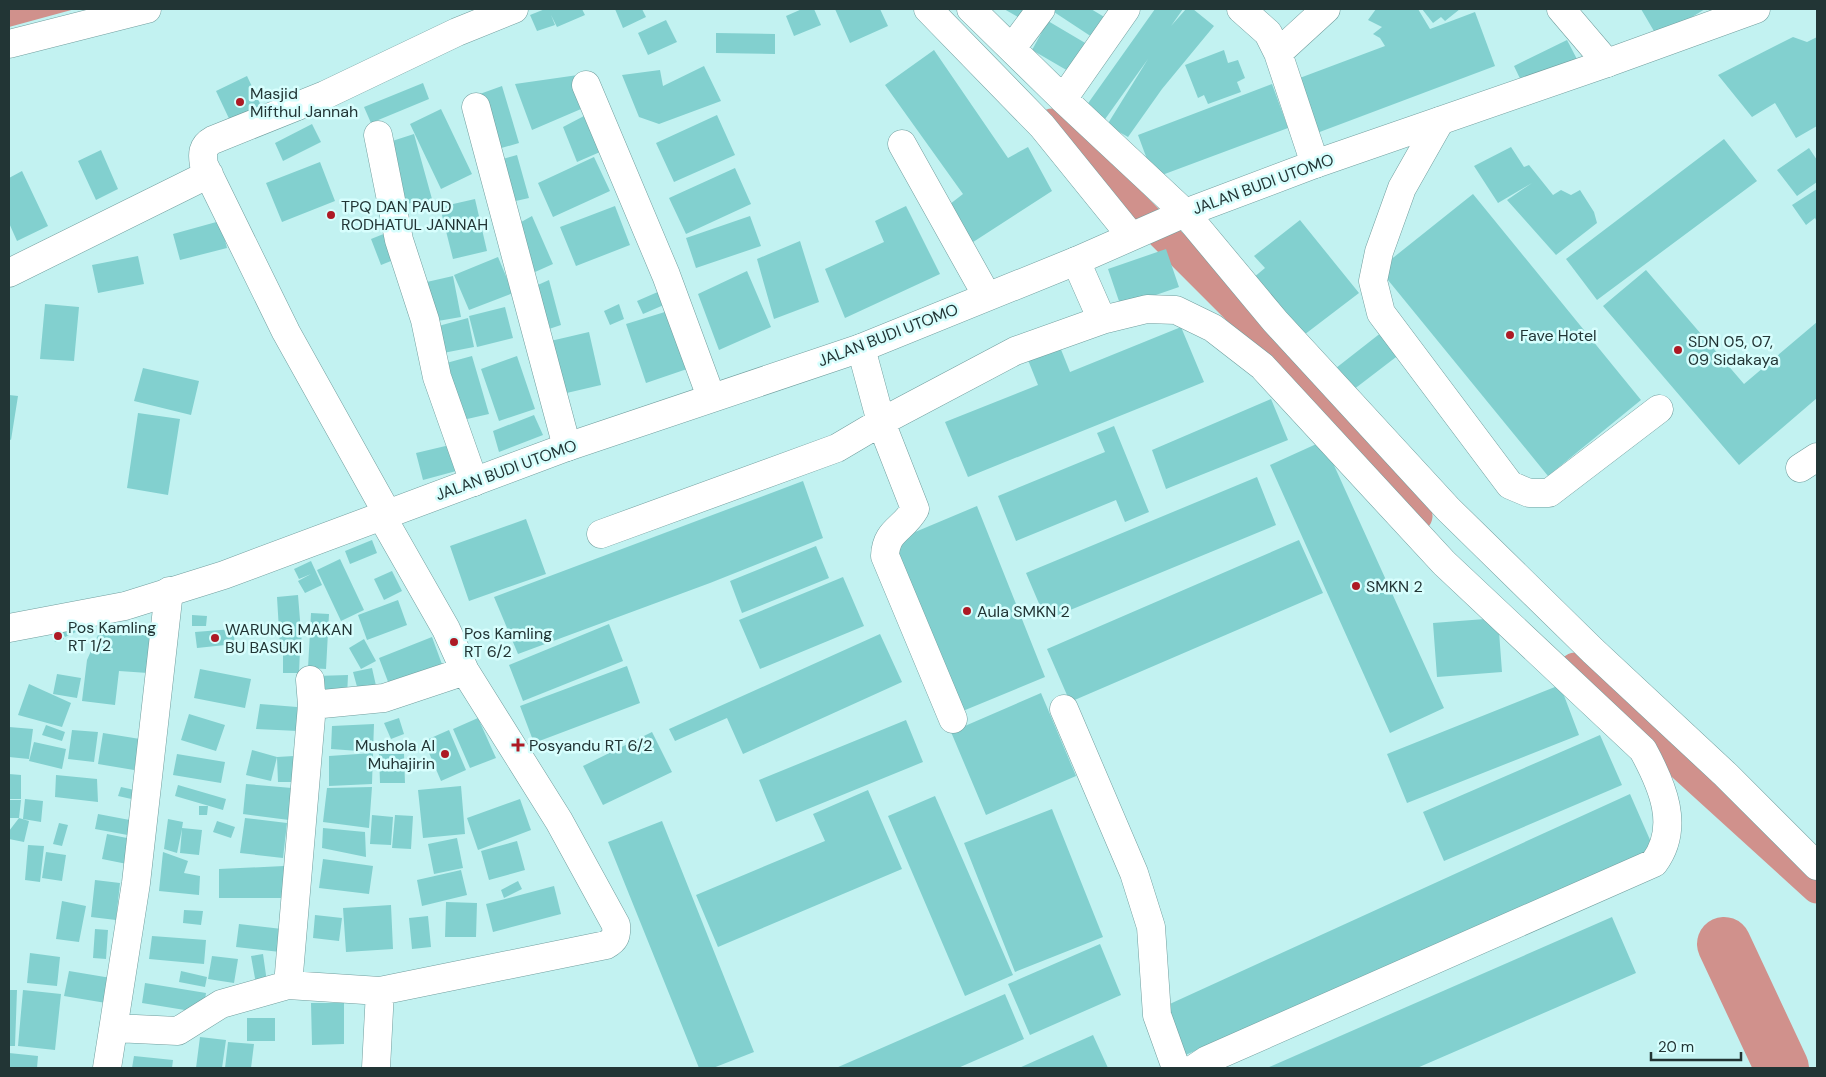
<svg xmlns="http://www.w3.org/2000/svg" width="1826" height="1077" font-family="'DM Sans',sans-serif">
<rect width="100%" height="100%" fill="#c2f2f1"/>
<path fill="#d0918c" d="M9 9H75L9 27Z"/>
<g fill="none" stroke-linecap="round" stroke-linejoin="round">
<path stroke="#d0918c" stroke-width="31" d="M1052 124 1247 319 1417 516
M1575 668 1817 888"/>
<path stroke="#d0918c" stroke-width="54" d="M1724 944 1782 1068"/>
</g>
<path fill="#82d0cf" d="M545 9H582L585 15 557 27 551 15 555 25 537 31 530 15Z
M615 9H642L646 17 623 28Z
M802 9H814L821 25 794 36 786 16Z
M835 9H880L888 26 850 43Z
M1004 9H1033L1025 21Z
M1056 9H1091L1106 18 1095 39 1054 12Z
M1155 9H1183L1171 26 1186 9H1193L1214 26 1162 89 1128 137 1107 125 1148 59 1103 122 1084 109Z
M1376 9H1418L1430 29 1475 12 1495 66 1317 133 1297 79 1385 46 1380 38 1373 34 1382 27 1368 20Z
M1422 9H1460L1445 21 1441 17 1433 23Z
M1641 9H1705L1658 38Z
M666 20 677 42 648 55 638 33Z
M1048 21 1092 47 1075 75 1032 50Z
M716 33 775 34V54L716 53Z
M1793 37 1807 42 1817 37V126L1796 138 1775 103 1752 117 1718 75Z
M1567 40 1579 63 1525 89 1514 66Z
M934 50 1008 158 1028 147 1052 191 967 246 941 211 963 194 885 85Z
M1224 50 1228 63 1238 60 1245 78 1237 82 1241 92 1208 104 1204 95 1198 98 1185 65Z
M704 66 721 101 659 124 639 117 622 75 660 70 663 86Z
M578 75 588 106 532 130 515 84Z
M247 76 264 112 233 127 216 91Z
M423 83 429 99 371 123 364 107Z
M1272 84 1288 128 1154 178 1138 135Z
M502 86 519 143 491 151 477 95Z
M441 109 472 174 441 189 410 124Z
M717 115 735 155 674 182 656 143Z
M584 116 600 152 577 162 563 127Z
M312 124 321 142 283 161 275 143Z
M414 134 432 199 396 206 383 144Z
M1724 139 1757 181 1597 300 1566 259Z
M1511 147 1524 167 1529 165 1553 195 1561 190 1571 195 1580 190 1594 212 1597 223 1556 255 1507 200 1532 183 1498 203 1474 166Z
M1809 148 1817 160V182L1797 196 1777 170Z
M101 150 118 189 96 200 78 161Z
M517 155 529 198 507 203 495 161Z
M594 157 610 191 553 217 538 183Z
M320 162 335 201 282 222 266 183Z
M735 168 751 204 686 234 669 198Z
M22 171 48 226 17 241 9 223V178Z
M1817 189V222L1815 218 1806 225 1792 205Z
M1473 194 1641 400 1548 476 1379 269Z
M475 199 487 251 453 259 440 207Z
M615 206 630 245 576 266 560 227Z
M906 206 940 274 845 318 825 269 884 242 875 221Z
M532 216 553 264 526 276 514 226Z
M750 216 761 246 696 268 686 238Z
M1300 220 1359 293 1300 338 1253 278 1265 268 1254 256Z
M220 221 227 248 180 260 173 234Z
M391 231 401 257 381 265 371 239Z
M800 241 819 302 774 319 757 259Z
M1166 249 1179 287 1121 307 1108 269Z
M138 256 144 284 98 293 92 265Z
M498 257 513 293 469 310 454 275Z
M1646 270 1744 384 1817 322V398L1739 465 1603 306Z
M747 271 771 327 719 350 698 294Z
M453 276 461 317 432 322 418 284Z
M549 280 561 325 540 332 531 288Z
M660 291 666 304 643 314 637 301Z
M45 304 79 307 74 361 40 359Z
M619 304 624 319 610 325 604 311Z
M505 307 513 338 477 347 469 316Z
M668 311 687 369 646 383 626 324Z
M468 318 474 347 438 354 431 328Z
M1181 327 1204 382 968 477 945 422 1038 385 1026 355 1058 342 1070 372Z
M589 332 601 385 558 395 542 343Z
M1382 332 1400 354 1353 390 1336 368Z
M472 356 489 414 454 422 439 365Z
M517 356 535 409 499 421 481 369Z
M143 368 199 381 191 415 134 401Z
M9 395 18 396 11 440 9 439Z
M1271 399 1288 440 1166 489 1152 450Z
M138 413 180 419 168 495 127 488Z
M534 415 543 435 499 452 493 431Z
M1114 426 1149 512 1125 522 1116 500 1016 541 998 496 1105 452 1097 433Z
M1323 441 1444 708 1390 733 1270 465Z
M454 444 460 470 423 480 416 453Z
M1257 477 1276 525 1046 620 1026 573Z
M803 481 823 538 710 583 518 654 494 597Z
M977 506 1045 677 958 713 889 543Z
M526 519 546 574 469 601 450 546Z
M372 540 377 553 350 564 345 551Z
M1299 540 1323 593 1070 702 1047 649Z
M816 546 829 578 742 613 730 581Z
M340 559 364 610 341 621 317 570Z
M311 561 322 585 305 593 298 581 311 574 299 579 294 569Z
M392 571 402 591 384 600 374 579Z
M843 577 864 626 760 669 739 620Z
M298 595 302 645 280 647 277 597Z
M398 600 407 625 367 640 358 615Z
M311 613 329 614 326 669 308 668Z
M192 615 207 616 206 626H192Z
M1498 618 1502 672 1437 677 1433 623Z
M128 623 150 630 148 673 119 671 115 705 82 701 87 660 98 635Z
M609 624 623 661 523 701 509 665Z
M73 626 76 632 65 637 62 631Z
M233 629 235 644 197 648 195 632Z
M61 630 64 639 55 642 52 633Z
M880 634 902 682 743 754 727 718 675 741 669 729Z
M432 637 443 667 390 687 379 658Z
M364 639 376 661 361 669 349 648Z
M283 648 300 649 299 673H283Z
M627 666 640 703 534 743 520 706Z
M372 668 377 690 359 694 353 672Z
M200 669 251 679 245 708 194 698Z
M57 674 81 678 77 698 53 694Z
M348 675 347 697 316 698V676Z
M29 684 71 703 62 727 18 715Z
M1560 685 1579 735 1407 803 1387 754Z
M1041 693 1076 776 986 815 951 732Z
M260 704 297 707 298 731 256 729Z
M189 714 225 725 216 751 181 740Z
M399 718 404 734 391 739 384 723Z
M478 718 496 758 470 768 453 729Z
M906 720 923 762 776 822 759 780Z
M374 724 373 752 331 749 332 726Z
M46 725 65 732 62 741 42 735Z
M9 727 33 729 29 759 9 757Z
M72 730 98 732 94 762 68 759Z
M449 730 466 770 441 781 424 741Z
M652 732 672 772 603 805 583 766Z
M103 733 140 739 134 770 98 764Z
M1600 735 1622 785 1444 861 1423 812Z
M34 742 66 749 62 769 29 761Z
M252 750 277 757 294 756 295 782H278L277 757 271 781 246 775Z
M373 753 372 784 329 786V756Z
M177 754 225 762 221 783 173 775Z
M379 754H404L405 783H380Z
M9 774 21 775V799H9Z
M56 775 97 779 98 802 55 797Z
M246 784 292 788 289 820 243 814Z
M178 785 226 799 223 810 175 796Z
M461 786 465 834 423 838 418 790Z
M121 787 139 791 136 800 118 796Z
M372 787 369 828 323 822 327 788Z
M868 790 902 869 718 947 696 895 825 841 813 814Z
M1630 794 1654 849 1181 1057 1161 1008Z
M935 796 1013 975 965 996 888 816Z
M25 799 43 801 41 822 23 819Z
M520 799 531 830 478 850 467 818Z
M9 800H21L19 818H9Z
M199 806H208L207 815H199Z
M1052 809 1103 937 1015 972 964 843Z
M98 814 135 821 133 836 95 829Z
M372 815 393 817 391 845 370 844Z
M395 815 413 816 411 849 392 848Z
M19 818 29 821 24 842 9 839V831Z
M245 818 287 823 283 858 240 853Z
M168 819 183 822 182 828 202 830 199 855 180 853 182 829 177 853 164 849Z
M217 821 235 827 231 838 213 832Z
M662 821 754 1052 713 1068H699L608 842Z
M59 823 68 825 62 846 53 844Z
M323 828 365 832 366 857 322 848Z
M107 834 132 839 127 864 102 859Z
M457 838 463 868 434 874 428 844Z
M517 841 525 870 489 880 481 851Z
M28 845 44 846 40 882 25 880Z
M46 852 66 855 62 881 42 878Z
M163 852 188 861 184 873 200 876 199 895 159 891Z
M323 859 373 866 369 894 319 888Z
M284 866V898H219V869Z
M461 870 467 895 422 906 417 880Z
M95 880 120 883 116 920 91 917Z
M518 881 522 889 504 898 501 890Z
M554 886 561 914 493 932 486 904Z
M62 901 86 906 79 942 56 939Z
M446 902 477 903 476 937H445Z
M391 905 393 949 346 952 343 908Z
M184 910 203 911 201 925 183 923Z
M315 915 342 918 339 941 313 938Z
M428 916 431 947 412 949 409 918Z
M1612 917 1636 973 1417 1068H1267Z
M239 924 282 929 280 952 236 947Z
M95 929 108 930 106 959 93 958Z
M152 936 206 940 204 964 149 959Z
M1100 944 1121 995 1030 1035 1008 984Z
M30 953 60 957 57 986 27 983Z
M263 954 267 982 256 984 251 956Z
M212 956 238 959 234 983 208 979Z
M69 971 111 978 106 1003 64 996Z
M181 971 207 977 205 987 179 982Z
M145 983 206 993 203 1013 142 1003Z
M9 990H17L15 1046H9Z
M23 990 61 994 55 1050 18 1046Z
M1005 994 1024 1039 958 1068H836Z
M311 1003H344V1044L312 1045Z
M247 1018H275V1041H247Z
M1093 1035 1108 1068H1019Z
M200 1037 226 1040 222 1068H196Z
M228 1042 254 1044 251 1068H225Z
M9 1053 38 1056 37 1068H9Z
M134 1056 173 1060 172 1068H132Z"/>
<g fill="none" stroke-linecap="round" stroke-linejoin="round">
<defs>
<path id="minor" d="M928 9 1042 126 1131 236
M971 9 1063 99 1185 213 1275 321 1448 509 1593 651 1726 775 1817 866
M1241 9 1268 33 1278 53 1315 164
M1561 9 1607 63
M9 44 147 9
M1012 48 1041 9
M1278 53 1326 9
M586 85 666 275 711 397
M1063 99 1126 9
M476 107 567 447
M1440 121 1402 188 1379 252 1373 281 1381 313 1510 485 1529 493H1549L1659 409
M378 135 399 240 425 320 437 377 474 482
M902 144 987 296
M1076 261 1102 320
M9 273 209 174
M861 348 881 422 915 509C903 530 886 530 885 556L953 719
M1800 468 1817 457
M387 513 286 332 204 165C202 154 202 146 213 140L325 95 457 32 514 9
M381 515 446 629 465 671 559 821 616 925C617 936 615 940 606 945L380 991 288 985 312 705 384 698 465 671
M601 534 837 448 881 422 1015 351 1102 320 1147 309 1176 310 1213 328 1262 366 1444 563 1643 750C1662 785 1681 827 1654 863L1207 1060 1195 1068
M310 680 312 705
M1064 709 1134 873 1151 927 1157 1015 1176 1068
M114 1028 178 1031 221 1004 288 985
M107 1068 136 883 169 591
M376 1068 380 991"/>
<path id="major" d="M9 628 125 606 224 575 567 447 861 348 1076 261 1185 213 1315 164 1607 63 1756 9"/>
</defs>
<use href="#minor" stroke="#719e9e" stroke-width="29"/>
<use href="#major" stroke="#719e9e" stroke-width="29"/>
<use href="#minor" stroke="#fff" stroke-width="28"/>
<use href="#major" stroke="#fff" stroke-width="28"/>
</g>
<g fill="#ad1a25" stroke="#d7fefd" stroke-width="2">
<circle cx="240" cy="102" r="5"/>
<circle cx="331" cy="215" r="5"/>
<circle cx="1510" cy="335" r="5"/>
<circle cx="1678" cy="350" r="5"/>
<circle cx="1356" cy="586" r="5"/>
<circle cx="967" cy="611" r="5"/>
<circle cx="58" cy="636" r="5"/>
<circle cx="215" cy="638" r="5"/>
<circle cx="454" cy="642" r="5"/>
<path d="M515.5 737.5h5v5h5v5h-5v5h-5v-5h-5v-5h5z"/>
<circle cx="445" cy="754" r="5"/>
</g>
<g text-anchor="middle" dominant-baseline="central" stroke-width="5" stroke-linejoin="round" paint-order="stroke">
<g font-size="16" fill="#223535" stroke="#d7fefd" text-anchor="start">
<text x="250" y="93">Masjid<tspan x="250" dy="18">Mifthul Jannah</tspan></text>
<text x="341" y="206">TPQ DAN PAUD<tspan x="341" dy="18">RODHATUL JANNAH</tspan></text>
<text x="1520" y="335">Fave Hotel</text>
<text x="1688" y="341">SDN 05, 07,<tspan x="1688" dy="18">09 Sidakaya</tspan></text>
<text x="1366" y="586">SMKN 2</text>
<text x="977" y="611">Aula SMKN 2</text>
<text x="68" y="627">Pos Kamling<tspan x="68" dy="18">RT 1/2</tspan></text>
<text x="225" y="629">WARUNG MAKAN<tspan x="225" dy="18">BU BASUKI</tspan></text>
<text x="464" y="633">Pos Kamling<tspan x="464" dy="18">RT 6/2</tspan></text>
<text x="435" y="745" text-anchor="end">Mushola Al<tspan x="435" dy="18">Muhajirin</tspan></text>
<text x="529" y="745">Posyandu RT 6/2</text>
</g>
<g font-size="16" fill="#223535" stroke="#d7fefd">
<text transform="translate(1263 184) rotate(-20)">JALAN BUDI UTOMO</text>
<text transform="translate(888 335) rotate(-21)">JALAN BUDI UTOMO</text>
<text transform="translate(506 470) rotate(-20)">JALAN BUDI UTOMO</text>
</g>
</g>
<rect width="1826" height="1077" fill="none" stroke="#223535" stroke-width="20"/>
<path d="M1651 1052v8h90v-8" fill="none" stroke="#223535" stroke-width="2.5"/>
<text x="1658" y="1052" font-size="15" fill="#223535" stroke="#d7fefd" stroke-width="4" paint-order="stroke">20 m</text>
</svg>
